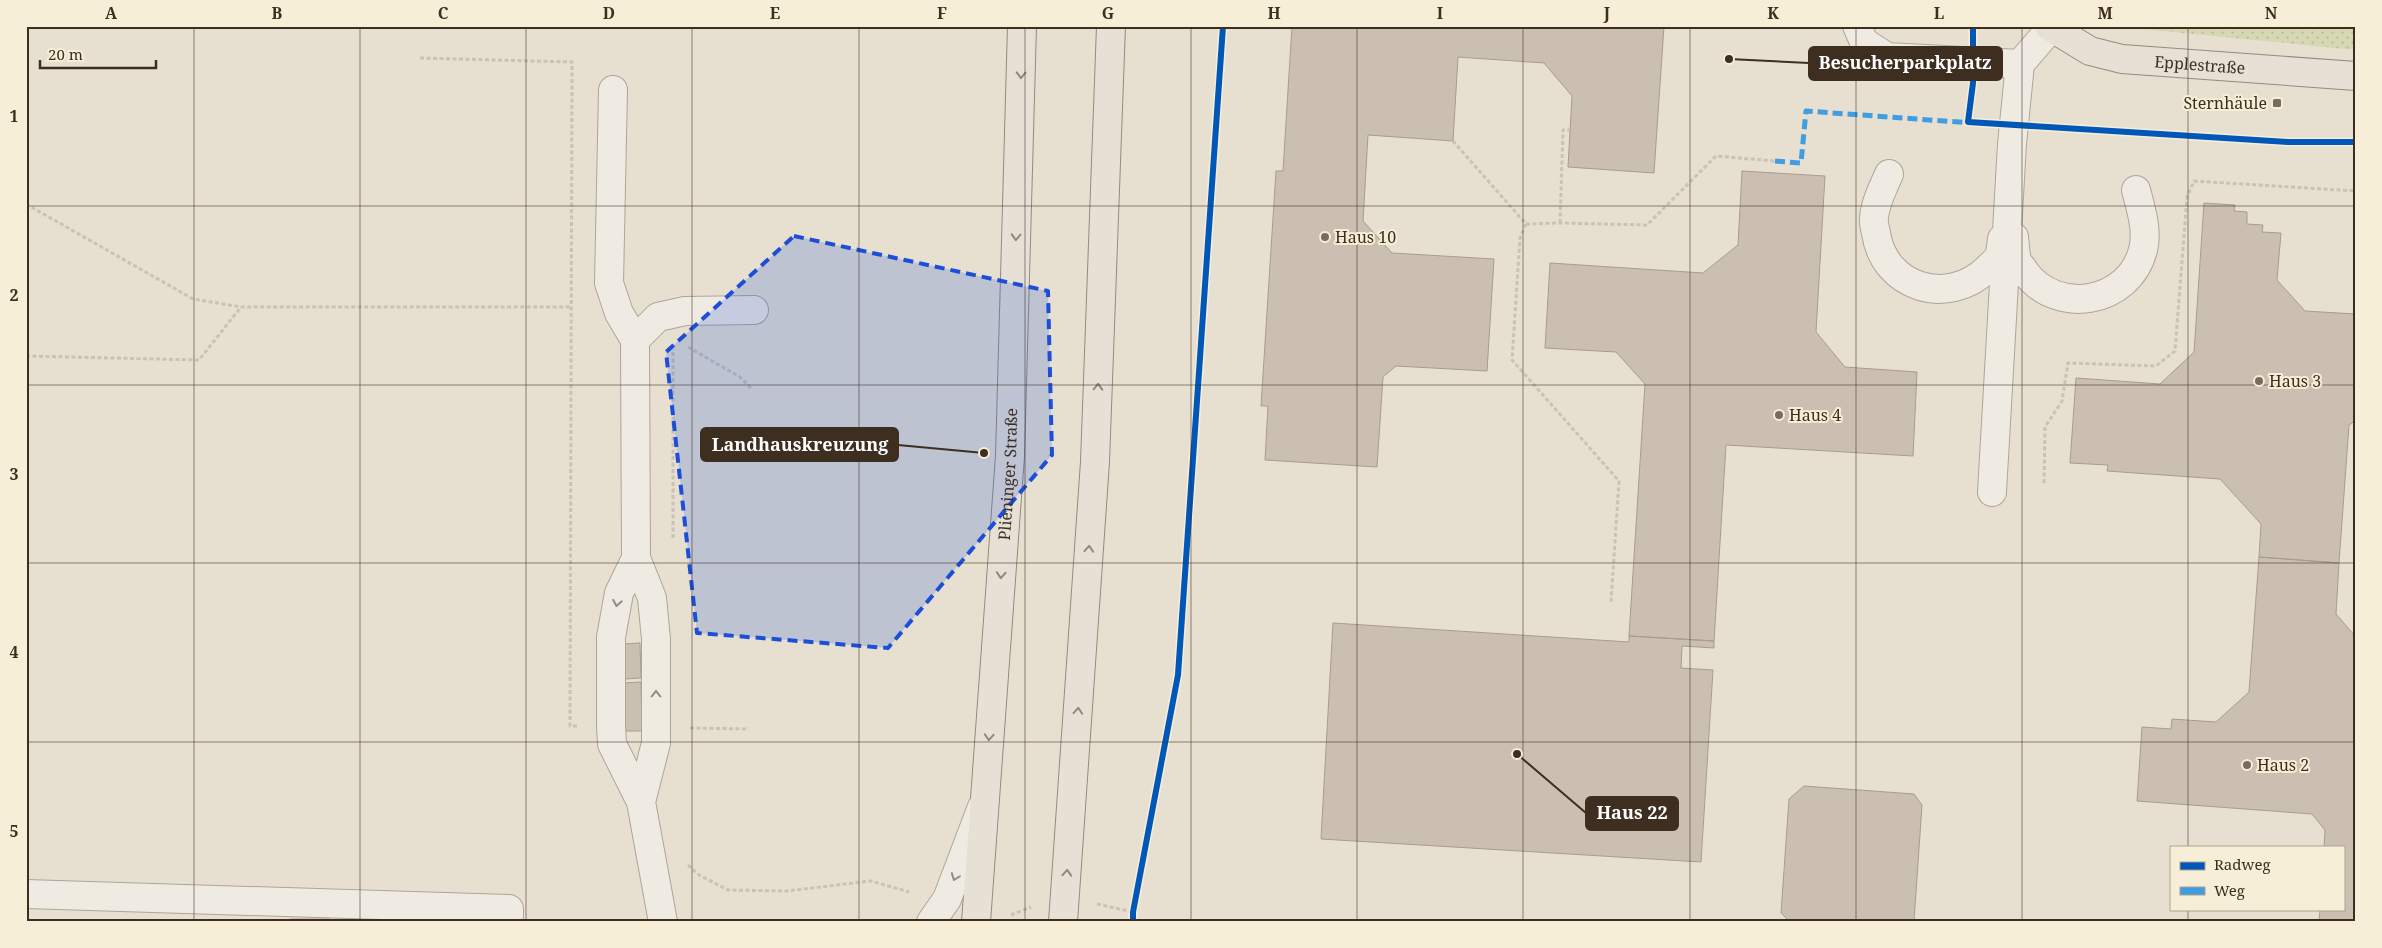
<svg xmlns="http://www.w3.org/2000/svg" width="2382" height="948" font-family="'Noto Serif',serif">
<defs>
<pattern id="grass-dots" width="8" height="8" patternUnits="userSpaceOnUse" patternTransform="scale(1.25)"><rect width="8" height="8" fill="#d6d7b3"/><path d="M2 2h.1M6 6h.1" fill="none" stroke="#b9b99a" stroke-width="1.8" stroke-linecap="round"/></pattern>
</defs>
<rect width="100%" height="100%" fill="#e7e0d1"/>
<path fill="url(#grass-dots)" d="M2111 26H2356V50Z"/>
<path fill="#cbbfb2" stroke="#a89c90" d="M1292 26H1664L1654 173 1568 167 1572 96 1544 63 1458 57 1453 141 1368 135 1363 221 1392 253 1494 259 1487 371 1396 366 1383 377 1377 467 1265 460 1268 406H1261L1276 171H1283Z
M1742 171 1825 176 1816 332 1845 367 1917 372 1913 456 1726 445 1714 641 1629 636 1645 384 1616 352 1545 348 1550 263 1703 273 1738 245Z
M2204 203 2235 205 2234 211 2247 212V224L2263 225 2262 232 2281 233 2277 280 2305 311 2356 314V420L2349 425 2339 563 2259 557 2261 524 2220 479 2107 471 2108 465 2070 463 2076 378 2160 384 2194 352Z
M2259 557 2339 563 2336 614 2356 637V922H2319L2320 909H2343V847H2324L2325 830 2312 814 2137 801 2142 727 2171 729 2172 719 2216 722 2249 692Z
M1333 623 1629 642V636L1714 641V648L1682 646 1681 668 1713 670 1701 862 1321 839Z
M640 643 641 678 625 679 624 644Z
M641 682 642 731H624L623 683Z
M1804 786 1914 794 1922 805 1914 921 1790 922 1781 913 1789 799Z
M290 919H330V922H290Z"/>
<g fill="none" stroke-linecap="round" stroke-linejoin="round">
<defs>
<path id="minor" d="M1857 26 1864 42 1887 57 2020 64
M613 90 609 283 619 313 635 340 636 558 652 598 656 639V743L641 802
M1889 174C1883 188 1875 203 1874 218 1873 223 1875 228 1876 233 1884 288 1948 307 1987 269 1990 266 1995 262 1998 258 2001 253 2001 245 2002 239
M2014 237C2015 244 2015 253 2017 260 2018 264 2023 268 2025 272 2057 316 2129 304 2143 250 2148 231 2141 209 2136 190
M635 340 658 317 685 311 754 310
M1992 492 2012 144 2020 64 2051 28
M636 558 619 593 611 637V726L612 744 641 802 663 922
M26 894 509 909V922
M931 922 947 899 982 807"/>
<g id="major">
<path id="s1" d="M2049 26 2090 51 2122 59 2356 76"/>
<path id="s2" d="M976 922 1010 456 1022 26"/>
<path d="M1063 922 1095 462 1111 26"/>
</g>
</defs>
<use href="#minor" stroke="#ada599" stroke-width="30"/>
<use href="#major" stroke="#928b80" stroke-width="30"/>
<path stroke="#c8c2b9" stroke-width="3" stroke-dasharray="4 2.5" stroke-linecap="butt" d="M420 58 572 62 570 726H578
M1453 141 1526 224
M26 204 193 299 241 307H572
M1560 223 1563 130H1570
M1526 224 1520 238 1512 360 1619 481 1611 602
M1526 224 1560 223 1647 225 1716 156 1775 161
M688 347 740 377 752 389
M26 356 199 360 241 307
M2044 483 2045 427 2062 401 2068 363 2156 366 2175 351 2187 197 2194 181 2356 191
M673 538V349
M690 728 749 729
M688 865 699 875 728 890 786 891 871 881 909 892
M1097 904 1133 912
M1011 915 1031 907"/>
<use href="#minor" stroke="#efebe3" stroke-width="28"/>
<use href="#major" stroke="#e6e1d4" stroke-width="28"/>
<path stroke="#3f9de0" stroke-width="5" stroke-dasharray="10 5" stroke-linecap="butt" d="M1775 161 1801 163 1806 111 1972 123"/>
<defs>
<path id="cycleway" d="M1973 26V83L1968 122 2288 142H2356
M1133 922V912L1178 675 1223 26"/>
</defs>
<use href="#cycleway" stroke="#f7eed8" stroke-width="9"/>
<use href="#cycleway" stroke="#0057b8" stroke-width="6"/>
</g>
<defs><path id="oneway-chevron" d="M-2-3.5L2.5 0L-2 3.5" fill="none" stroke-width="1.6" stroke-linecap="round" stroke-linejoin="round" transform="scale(1.25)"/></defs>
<g stroke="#92887a">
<use href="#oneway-chevron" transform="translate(1021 75) rotate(92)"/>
<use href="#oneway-chevron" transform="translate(1016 237) rotate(92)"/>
<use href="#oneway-chevron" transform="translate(1098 387) rotate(-88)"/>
<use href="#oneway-chevron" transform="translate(1089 549) rotate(-86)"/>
<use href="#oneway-chevron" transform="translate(1001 575) rotate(94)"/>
<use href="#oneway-chevron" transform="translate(1078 711) rotate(-86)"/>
<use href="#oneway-chevron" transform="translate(989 737) rotate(94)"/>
<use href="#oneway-chevron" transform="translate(1067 873) rotate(-86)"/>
</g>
<g stroke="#968c82">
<use href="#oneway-chevron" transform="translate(617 603) rotate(100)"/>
<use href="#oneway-chevron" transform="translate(656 694) rotate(-90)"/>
<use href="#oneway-chevron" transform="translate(955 877) rotate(111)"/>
</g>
<path fill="#1d4ed8" fill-opacity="0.2" stroke="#1d4ed8" stroke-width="4" stroke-dasharray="10 6" stroke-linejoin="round" d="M794 236 1048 291 1052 455 888 648 697 633 666 352Z"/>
<path fill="none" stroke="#3d2e20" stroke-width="1" stroke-opacity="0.55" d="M194 26V922M360 26V922M526 26V922M692 26V922M859 26V922M1025 26V922M1191 26V922M1357 26V922M1523 26V922M1690 26V922M1856 26V922M2022 26V922M2188 26V847M26 206H2356M26 385H2356M26 563H2356M26 742H2356M2188 909V922"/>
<g fill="#786c5e" stroke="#f7eed8" stroke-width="2">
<rect x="2272" y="98" width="10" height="10" rx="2.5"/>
<circle cx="1325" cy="237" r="5"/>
<circle cx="2259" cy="381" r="5"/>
<circle cx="1779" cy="415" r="5"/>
<circle cx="2247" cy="765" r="5"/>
</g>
<g text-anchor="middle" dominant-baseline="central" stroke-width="4" stroke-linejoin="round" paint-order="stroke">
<g font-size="16" fill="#3d2e20" stroke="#f7eed8">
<text stroke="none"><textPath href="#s1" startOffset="159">Epplestraße</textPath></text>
<text stroke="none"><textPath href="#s2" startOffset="449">Plieninger Straße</textPath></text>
</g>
<g font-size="16" fill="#3d2e20" stroke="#f7eed8" text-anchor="start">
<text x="2267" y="103" text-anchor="end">Sternhäule</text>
<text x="1335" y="237">Haus 10</text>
<text x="2269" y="381">Haus 3</text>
<text x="1789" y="415">Haus 4</text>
<text x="2257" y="765">Haus 2</text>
</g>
</g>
<path fill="none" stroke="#3d2e20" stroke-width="2" d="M1729 59L1809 63M984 453L898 445M1517 754L1586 813"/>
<g fill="#3d2e20" stroke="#f7eed8" stroke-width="2">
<circle cx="1729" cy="59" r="5"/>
<circle cx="984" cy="453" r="5"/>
<circle cx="1517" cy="754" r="5"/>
</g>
<g fill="#3d2e20" stroke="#3d2e20" stroke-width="2">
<rect x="1809" y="47" width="193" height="33" rx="5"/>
<rect x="701" y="428" width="197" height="33" rx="5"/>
<rect x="1586" y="797" width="92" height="33" rx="5"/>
</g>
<g font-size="18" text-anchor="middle" font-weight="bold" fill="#fff">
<text x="1905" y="69">Besucherparkplatz</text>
<text x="800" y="451">Landhauskreuzung</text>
<text x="1632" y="819">Haus 22</text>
</g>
<rect width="2382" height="948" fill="none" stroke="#f7eed8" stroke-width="55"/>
<rect x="2170" y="846" width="175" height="65" fill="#f7eed8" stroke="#ada18e"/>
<rect x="2180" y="862" width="25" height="8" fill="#0057b8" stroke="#ada18e"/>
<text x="2214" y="870" font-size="15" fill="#3d2e20">Radweg</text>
<rect x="2180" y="887" width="25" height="8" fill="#3f9de0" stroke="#ada18e"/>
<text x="2214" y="896" font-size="15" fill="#3d2e20">Weg</text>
<path d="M40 60v8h116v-8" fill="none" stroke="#3d2e20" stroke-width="2.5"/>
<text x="48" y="60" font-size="15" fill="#3d2e20" stroke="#f7eed8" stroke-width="4" paint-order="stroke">20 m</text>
<rect x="28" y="28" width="2326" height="892" fill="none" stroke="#3d2e20" stroke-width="2"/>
<g font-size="16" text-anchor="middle" font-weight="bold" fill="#3d2e20">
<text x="111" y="19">A</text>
<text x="277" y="19">B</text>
<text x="443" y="19">C</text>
<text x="609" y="19">D</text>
<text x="775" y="19">E</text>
<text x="942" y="19">F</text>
<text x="1108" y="19">G</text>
<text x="1274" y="19">H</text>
<text x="1440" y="19">I</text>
<text x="1607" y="19">J</text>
<text x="1773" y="19">K</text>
<text x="1939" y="19">L</text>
<text x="2105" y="19">M</text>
<text x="2271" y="19">N</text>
<text x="14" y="122">1</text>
<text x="14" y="301">2</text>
<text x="14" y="480">3</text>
<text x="14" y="658">4</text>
<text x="14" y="837">5</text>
</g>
</svg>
